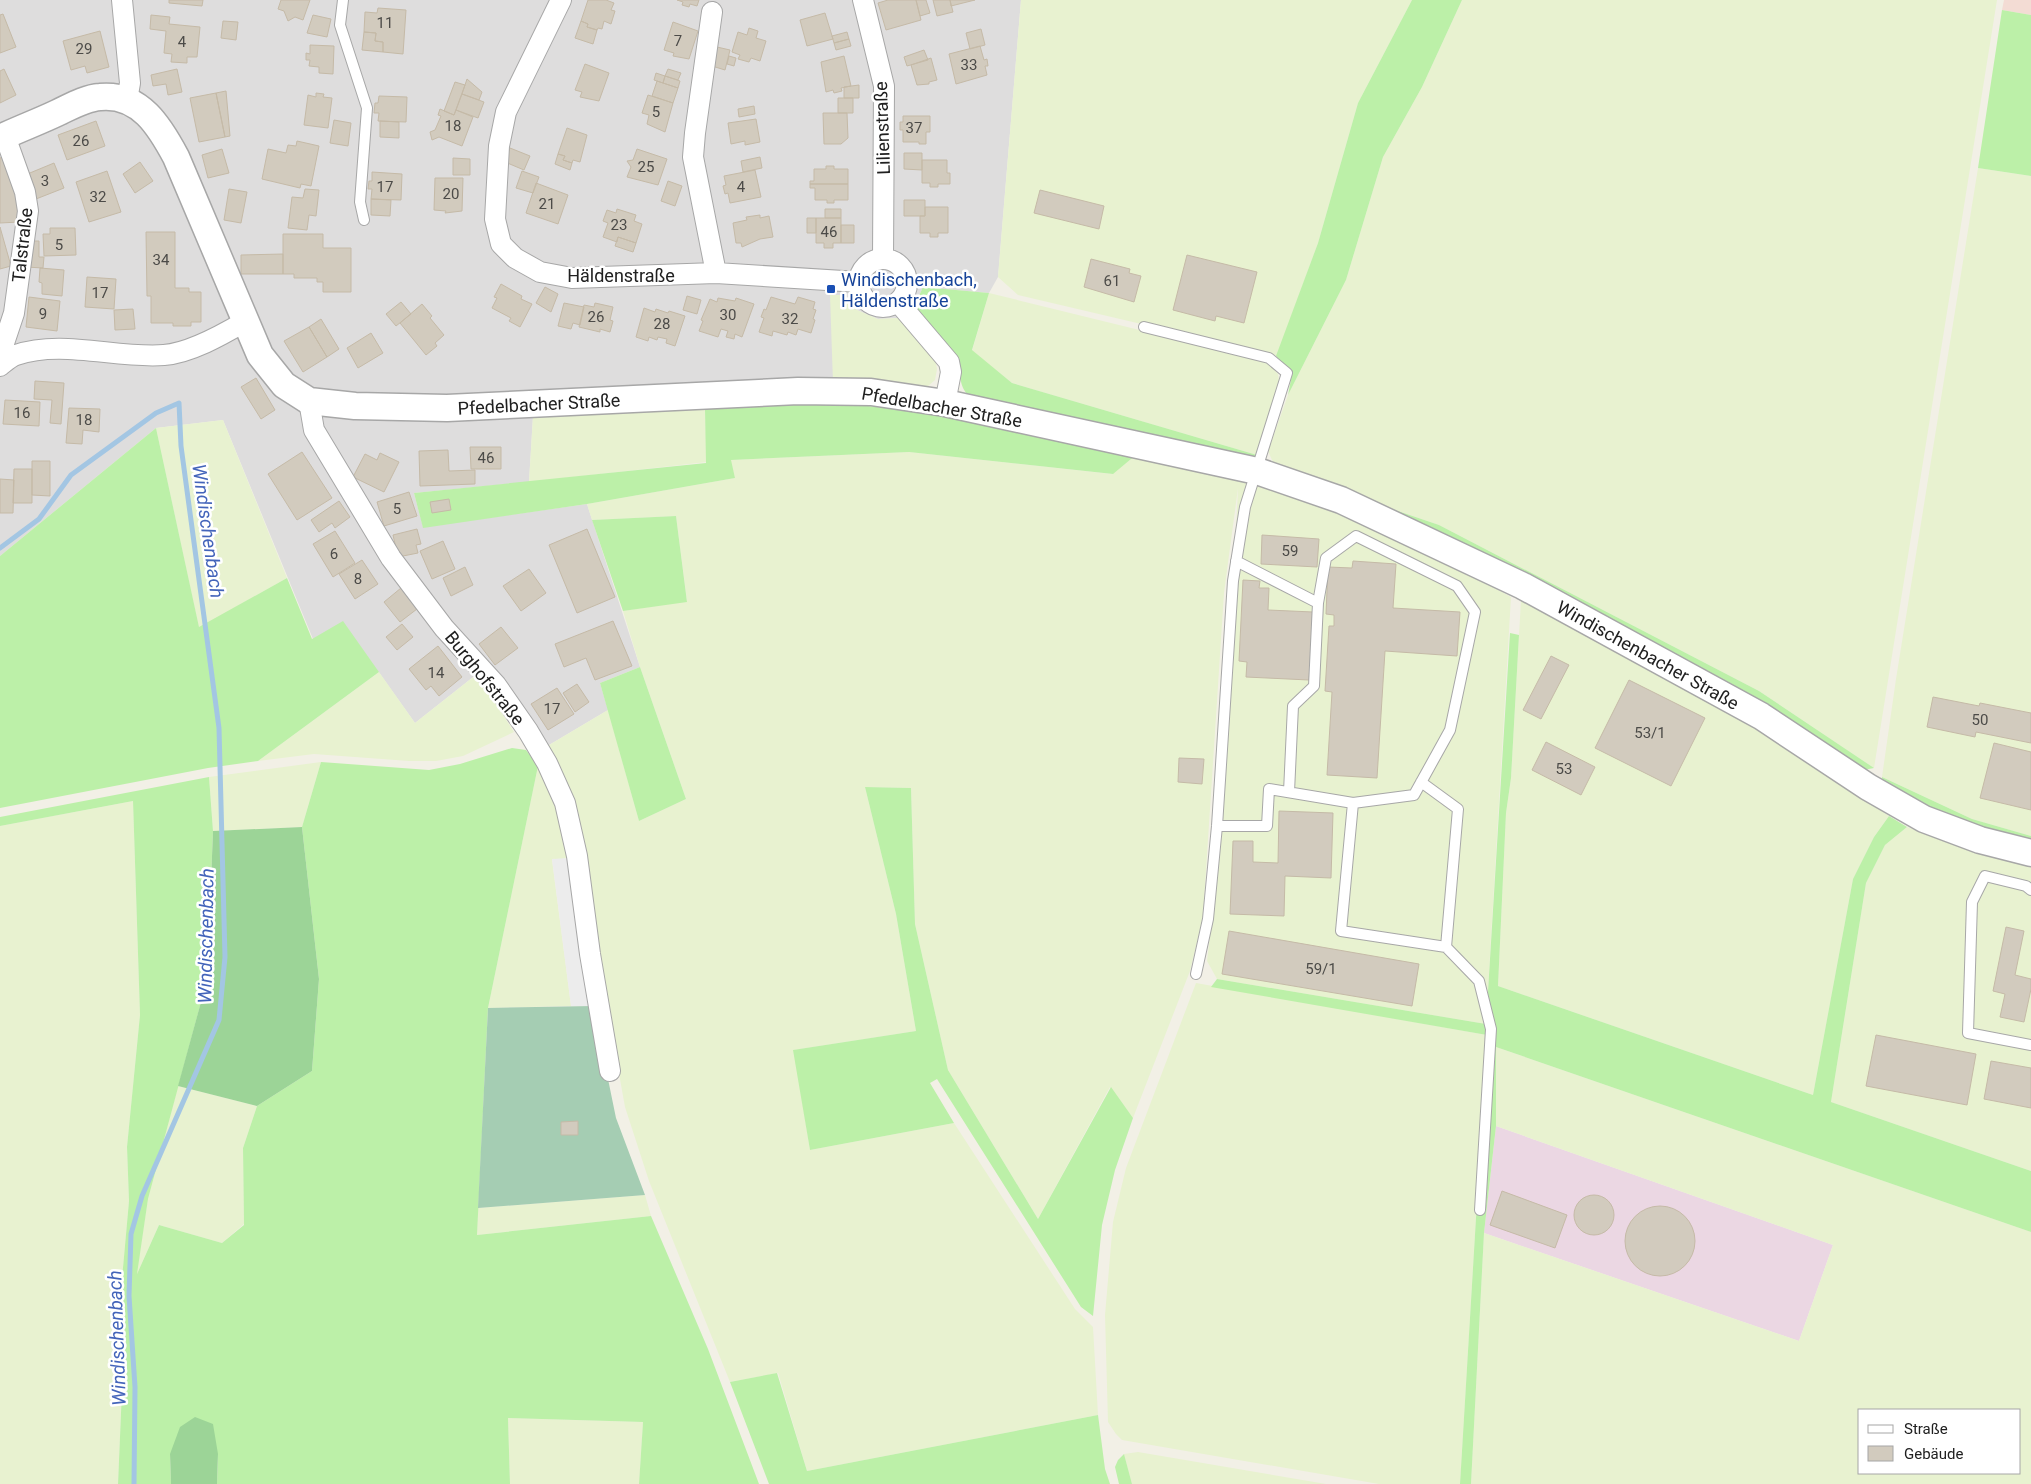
<svg xmlns="http://www.w3.org/2000/svg" width="2031" height="1484" font-family="Roboto,sans-serif">
<rect width="100%" height="100%" fill="#f2f0e6"/>
<path fill="#dedddd" d="M0 0H1021L998 277 989 293 923 287 914 307 898 318 878 319 857 310 845 295 833 383 533 416 529 482 414 493 423 527 587 504 640 667 600 683 608 710 544 748 477 674 415 723 343 622 313 639 223 420 156 428 0 556Z"/>
<path fill="#f3dcd4" d="M2004 0H2031V15L2002 10Z"/>
<path fill="#ebd7e3" d="M1496 1126 1833 1245 1799 1341 1484 1233Z"/>
<path fill="#e8f2d0" fill-rule="evenodd" d="M1021 0H1412L1358 103 1318 243 1277 356 1018 295 998 277Z
M1462 0H1997L1874 768 1759 691 1439 525 1276 469 1268 451 1288 395 1346 280 1383 157 1422 87Z
M1978 168 2031 176V836L1972 819 1882 777 1896 679Z
M989 293 1266 361 1278 374 1280 386 1257 455 1012 383 972 351Z
M830 295H845L857 310 878 319 898 318 935 358 937 369 935 380 927 387 914 390 833 383Z
M705 409 707 462 529 482 533 416Z
M223 420 287 578 199 628 156 428Z
M909 452 1112 474 1137 454 1239 480 1354 518 1417 546 1511 597 1486 1024 1217 979 1207 961 1222 835 1238 488 1224 593 1203 917 1190 971 1133 1118 1110 1087 1038 1219 948 1070 915 924 911 788 865 787 896 914 916 1031 794 1050 810 1150 954 1123 1075 1309 1093 1327 1098 1415 807 1471 778 1373 730 1382 649 1181 625 1107 597 951 544 748 608 710 639 821 686 799 640 667 623 611 687 601 676 516 592 520 587 504 735 478 730 460Z
M1521 600 1749 720 1889 816 1874 837 1853 879 1813 1095 1498 986 1506 813 1511 778Z
M379 672 415 723 477 674 514 732 463 756 436 761H409L314 754 258 761Z
M321 762 302 827 213 831 209 777Z
M538 766 561 814 569 858 552 860 571 1006 488 1008Z
M133 801 140 1015 127 1147 129 1201 121 1290 122 1389 118 1484H0V826Z
M1907 827 1975 853 2031 867V1171L1831 1102 1866 883 1885 845Z
M1196 983 1487 1035 1460 1484H1379L1122 1440 1116 1434 1108 1422 1105 1315 1113 1222 1126 1168Z
M1496 1047 2031 1232V1484H1471L1484 1233 1799 1341 1833 1245 1496 1126ZM1860 1410H2020V1473H1860Z
M178 1086 257 1106 243 1148 244 1224 222 1243 159 1225 136 1276 148 1199Z
M645 1195 651 1216 477 1235 478 1208Z
M508 1418 643 1422 639 1484H510Z
M1138 1452 1326 1484H1132L1124 1454Z"/>
<path fill="#bcf0a8" d="M1412 0H1462L1422 87 1383 157 1346 280 1288 395 1292 374 1276 356 1318 243 1358 103Z
M2002 10 2031 15V176L1978 168Z
M923 287 989 293 972 350 1012 383 1257 455 1243 461 974 401C959 388 960 380 960 361L914 307Z
M779 404 860 405 941 415 1137 454 1113 474 909 452 731 460 735 478 587 504 423 528 414 493 706 463 705 409Z
M156 428 199 627 287 578 312 639 343 621 379 672 258 761 208 768 0 808V556Z
M1345 493 1439 525 1759 691 1874 768 1858 771Z
M676 516 687 602 623 611 592 520Z
M1510 633 1519 635 1511 778 1506 813 1498 986 1813 1095 1853 879 1874 837 1889 816 1907 827 1885 845 1866 883 1831 1102 2031 1171V1232L1496 1047V1126L1484 1233 1471 1484H1460L1487 1035 1211 987 1217 979 1486 1024Z
M640 667 686 799 639 821 600 683Z
M512 748 526 750 538 766 488 1008 477 1235 651 1216 708 1349 759 1484H639L643 1422 508 1418 510 1484H217L218 1454H170L171 1484H118L122 1389 121 1290 129 1201 127 1147 140 1015 133 801 0 826V817L209 777 213 831 207 980 148 1199 137 1274 159 1225 222 1243 244 1225 243 1148 257 1106 312 1071 319 979 302 827 321 762 429 770 460 764Z
M1882 777 1972 819 2031 836V846L1951 821 1883 786Z
M865 787 911 788 915 924 948 1070 1038 1219 1111 1087 1133 1118 1115 1170 1102 1225 1093 1316 1081 1307 937 1079 930 1083 954 1123 810 1150 793 1050 916 1031 896 914Z
M777 1373 807 1471 1098 1415 1105 1469 1110 1484H769L730 1382Z
M1124 1454 1132 1484H1119L1115 1467 1118 1460Z"/>
<path fill="#9cd497" d="M302 827 319 979 312 1071 257 1106 178 1086 207 980 213 831Z
M195 1417 213 1424 218 1454 217 1484H171L170 1454 180 1427Z"/>
<path fill="#a5cdb3" d="M593 1006 616 1118 645 1195 478 1208 488 1008Z"/>
<path fill="#ececec" d="M569 858 593 1006H571L552 859Z"/>
<g fill="none" stroke-linecap="round" stroke-linejoin="round">
<path stroke="#a3c6e3" stroke-width="5" d="M0 548 39 519 71 475 156 413 179 403 181 446 219 728 225 957 219 1020 142 1196 131 1234 129 1296 135 1387 134 1484"/>
</g>
<path fill="#d2cbbe" stroke="#c5baa7" d="M169 0H203L202 6 169 3Z
M281 0H310L303 20 295 17 288 21 284 11 278 9Z
M588 0H606L614 3 611 10 615 11 611 24 604 21 602 29 598 28 597 30 587 27 588 24 581 21Z
M677 0H699L697 6 690 4 689 7 682 5 683 2Z
M888 0H916L921 20 886 30 878 3Z
M916 0H926L930 13 920 16Z
M933 0H950L953 12 937 16Z
M950 0H975L951 6Z
M378 8 406 10 403 54 383 52V42L375 41 376 33 364 32 365 12 377 13Z
M825 13 833 39 807 46 800 20Z
M3 14 16 47 0 53V15Z
M151 15 170 17 169 24 200 27 197 57H187V63L171 62 172 54 164 53 166 31 150 29Z
M313 15 331 19 327 37 307 33Z
M223 21 238 22 236 40 221 38Z
M581 21 588 24 587 27 597 30 593 44 575 38Z
M673 22 698 31 689 59 673 56 674 53 664 50Z
M749 28 758 31 756 38 766 41 760 61 751 58 749 62 738 59 740 55 732 52 738 32 747 35Z
M981 29 985 45 970 49 966 33Z
M100 31 109 67 87 73 85 66 71 70 63 41Z
M364 32 376 33 375 41 383 42V52L362 50Z
M847 32 849 39 834 43 832 36Z
M849 39 851 46 836 50 834 43Z
M310 45 334 46 333 74 319 73V67L309 66 310 60H306V53L310 54Z
M980 46 984 60 987 59 988 66H985L987 75 956 84 949 54Z
M717 47 730 50 725 70 712 66Z
M924 50 928 60 907 66 904 57Z
M729 56 736 58 734 66 727 64Z
M844 56 851 86 841 88 842 91 834 93 833 90 826 92 821 62Z
M931 58 937 80 929 82V84L917 85 911 65Z
M585 64 609 73 599 101 580 97 582 92 575 90Z
M4 69 16 95 0 103V71Z
M177 69 182 92 168 95 166 84 153 86 151 75Z
M668 69 681 73 678 80 665 76Z
M656 73 665 76 663 83 654 80Z
M665 76 680 81 678 88 663 83Z
M467 79 482 92 479 100 462 94Z
M657 81 678 88 673 103 652 96Z
M455 82 465 85 454 115 444 111Z
M859 85V98H844V87Z
M226 91 230 136 225 137 216 93Z
M216 93 225 137 199 142 190 98Z
M316 93 324 94 323 97 332 98 328 128 304 125 308 95 316 97Z
M462 94 484 102 478 118 456 110Z
M648 95 673 103 665 132 647 124 649 115 642 113Z
M379 96 407 97 406 122 378 121 379 113H374L375 103H378Z
M838 98H853V113H838Z
M754 106 755 114 739 117 738 109Z
M440 109 454 115 456 110 473 117 462 146 439 137 432 140 430 132 435 130 441 116 438 115Z
M823 113H847L848 138 841 144H824Z
M903 116H930V132H926V144H919V142H903V130H900V122H903Z
M756 119 760 142 745 145V141L731 144 728 123Z
M334 120 351 123 348 146 330 143Z
M96 121 105 146 67 160 58 135Z
M380 121 399 122V138L380 137Z
M567 128 587 135 580 162 573 160 572 163 563 160 565 156 558 154Z
M297 141 319 146 311 186 301 184 300 188 262 179 268 149 286 153 288 145 296 146Z
M510 148 530 156 524 170 505 162Z
M222 149 229 173 208 178 202 155Z
M637 149 667 159 658 185 627 177 631 167 627 161 633 160Z
M904 153H922V170L904 169Z
M558 154 565 156 563 160 572 163 570 170 555 164Z
M5 156 17 180 19 222 0 223V158Z
M760 157 762 168 743 172 741 161Z
M453 158 470 159V175H453Z
M922 160H947V173H950V184H938V187H930V183H922Z
M140 162 153 181 135 193 123 174Z
M54 163 64 188 36 199 25 175Z
M826 166H834V169H848V184H810V181H814V169H826Z
M755 170 761 197 730 203 728 193 725 194 723 186 726 185 724 176Z
M107 171 121 212 89 222 76 182Z
M522 171 539 177 533 193 516 188Z
M372 172 402 174 401 200 371 199 372 189H368L369 181H372Z
M435 178H463L462 211 445 213 446 211 434 210Z
M668 181 682 186 675 206 661 201Z
M536 183 568 195 558 224 526 213Z
M810 184H848V200H834V203H827V200H815V188H810Z
M229 189 247 192 241 223 224 220Z
M305 189 319 190 316 216 309 215 307 230 288 228 292 197 303 198Z
M1040 190 1104 206 1099 229 1034 213Z
M371 199 391 200 390 216 371 215Z
M904 200H925V216H904Z
M925 207H948V233H938V237H930V233H920V216H925Z
M617 209 636 215 634 221 642 224 636 243 618 237 617 242 603 237 608 223 603 221 607 210 616 213Z
M825 209H841V218H825Z
M760 215V218L769 216 773 237 760 239 742 247 741 243H736L733 223 747 220 746 217Z
M807 218H816V233H807Z
M816 218H841V243H833V248H824V243H816Z
M841 225H854V243H841Z
M0 227 11 266 0 269Z
M50 228H75L76 255 44 256 43 234H50Z
M146 232H175V288H189V292H201V322H191V326H173V323H151V296H147Z
M283 234H323V248H351V292H323V282H317V278H294V274H283Z
M618 237 636 243 633 252 615 246Z
M27 241H39V257H44L43 268 26 267Z
M283 254V274H241V255Z
M1187 255 1257 272 1244 323 1216 316 1215 321 1173 310Z
M1091 259 1130 269 1129 273 1141 276 1134 302 1084 287Z
M40 268 64 270 62 296 42 294V283L39 282Z
M87 277 116 279 114 309 85 307Z
M501 284 522 296 521 299 532 304 520 327 509 321 511 318 492 308 497 298 494 297Z
M545 287 558 294 551 312 536 303Z
M687 296 701 300 697 314 683 310Z
M29 297 60 301 57 331 26 327Z
M771 297 795 304 798 297 815 302 813 309 816 310 813 319 815 320 811 333 798 329 796 335 788 332 787 335 773 331 772 336 759 332 764 318 761 317 764 309 766 310Z
M718 298 735 301 736 298 754 304 742 337 735 334 734 339 726 337 728 331 721 329 718 337 699 331 703 321 701 320 710 299 717 302Z
M401 302 411 314 396 326 386 314Z
M564 303 584 307 580 325 573 323 571 329 558 326Z
M595 303 613 307 610 320 613 321 610 332 600 329V332L579 327 584 305 594 307Z
M422 304 432 316 430 318 444 335 435 343 437 346 426 355 400 323Z
M644 308 655 312 656 309 668 313 669 311 685 316 675 346 666 343 667 339 658 337 657 340 649 337 648 341 636 337Z
M133 309 135 329 115 330 114 310Z
M321 319 339 349 327 357 309 327Z
M309 327 327 357 303 372 284 341Z
M371 333 383 353 358 368 347 348Z
M256 378 275 410 261 419 241 387Z
M35 381 64 383 61 424 50 423 52 400 34 399Z
M5 400 40 402 39 426 3 424Z
M69 408 100 409 99 432 83 430 82 444 66 443Z
M470 447H501V469H471Z
M448 450 449 471 475 470V484L420 486 419 451Z
M302 452 332 498 297 520 268 474Z
M380 453 399 462 384 492 353 477 365 454 377 460Z
M32 461H50V496L32 495Z
M14 469H32V503H13Z
M0 479 14 480 13 513H0Z
M409 492 417 516 384 526 377 502Z
M449 499 451 510 432 513 430 502Z
M339 501 350 517 335 528 332 523 319 532 311 520Z
M417 529 421 544 416 545 418 553 398 557 393 535Z
M587 529 615 597 577 613 549 545Z
M335 531 355 563 333 577 313 544Z
M1262 535 1319 539 1317 567 1261 564Z
M443 541 455 569 432 579 420 551Z
M362 560 378 584 355 599 339 574Z
M1353 561 1396 564 1393 608 1460 612 1457 656 1385 651 1377 778 1327 775 1332 692 1325 691 1329 626H1334V615L1326 614 1328 567 1352 568Z
M465 567 473 585 451 596 443 578Z
M529 569 546 593 521 611 503 586Z
M1243 580 1260 581 1259 588H1269L1268 610 1313 612 1309 680 1246 677 1247 662 1239 661Z
M401 588 417 609 400 622 384 602Z
M613 621 632 666 595 680 586 658 564 667 555 644Z
M402 624 413 637 397 650 386 637Z
M501 627 518 648 495 665 479 644Z
M438 646 462 677 439 696 431 686 426 690 409 669Z
M1551 656 1569 665 1541 719 1523 710Z
M1629 680 1705 718 1671 786 1595 748Z
M577 684 589 702 575 712 563 693Z
M557 688 574 714 548 730 531 704Z
M1933 697 1979 706 1980 703 2031 713V743L1976 732 1975 737 1927 727Z
M1546 742 1595 767 1581 795 1532 770Z
M1994 743 2031 752V810L1980 798Z
M1179 758 1204 759 1202 784 1178 782Z
M1279 811 1333 813 1331 878 1285 876 1284 916 1230 914 1233 841H1253V862L1278 863Z
M2006 927 2024 931 2015 975 2031 979V989L2024 1022 2000 1017 2005 994 1993 991Z
M1229 931 1419 964 1412 1006 1222 974Z
M1876 1035 1976 1054 1967 1105 1866 1086Z
M1991 1061 2031 1068V1108L1984 1099Z
M578 1121V1135H561V1122Z
M1502 1191 1567 1215 1555 1248 1490 1225Z
M1574 1215a20 20 0 1 1 40 0a20 20 0 1 1-40 0Z
M1625 1241a35 35 0 1 1 70 0a35 35 0 1 1-70 0Z"/>
<g fill="none" stroke-linecap="round" stroke-linejoin="round">
<defs>
<path id="service" d="M343 0 340 25 367 108 360 202 364 220
M1144 327 1269 358 1287 373 1245 507 1233 581 1217 826 1208 919 1196 974
M1236 561 1318 603 1314 686 1293 706 1289 792
M1318 603 1326 558 1356 536 1457 586 1475 612 1450 730 1414 795 1353 803
M1421 782 1458 809 1446 947
M1217 826H1267L1269 789 1353 803 1341 931 1446 947 1479 981 1491 1029 1480 1210
M2031 890 2026 886 1985 876 1972 902 1968 1033 2031 1045"/>
<path id="minor" d="M122 0 130 83 127 100
M561 0 506 112 499 146 495 219 501 244 515 258 540 272 572 278 716 273 859 282
M863 0 884 86 883 259
M712 12 695 133 693 157 716 273
M859 283a24 24 0 1 1 48 0a24 24 0 1 1-48 0Z
M898 302 949 362 951 372 945 403
M0 355 14 313 28 211 25 192 5 136
M0 366C5 362 10 357 16 355 62 339 117 359 164 355 190 353 222 335 244 322
M309 401 314 430 391 558 444 628 496 685 528 731 547 763 565 803 577 856 590 954 610 1071"/>
<path id="tertiary" d="M0 138C19 129 38 122 57 113 70 107 85 98 100 97 140 93 160 127 176 157L260 355 284 385 309 401 355 406 447 408 798 391 871 392 945 403 1257 471 1341 500 1523 586 1761 716 1868 787 1924 819 1980 840 2031 853"/>
</defs>
<use href="#service" stroke="#a7a7a7" stroke-width="12"/>
<use href="#minor" stroke="#a7a7a7" stroke-width="22"/>
<use href="#tertiary" stroke="#a7a7a7" stroke-width="29"/>
<use href="#service" stroke="#fff" stroke-width="10"/>
<use href="#minor" stroke="#fff" stroke-width="20"/>
<use href="#tertiary" stroke="#fff" stroke-width="26"/>
</g>
<rect fill="#1a4fb4" stroke="#fff" stroke-width="2" x="826" y="284" width="10" height="10" rx="2.5"/>
<g text-anchor="middle" dominant-baseline="central" stroke-width="5" stroke-linejoin="round" paint-order="stroke">
<g font-size="15" fill="#4c4b48">
<text x="385" y="23">11</text>
<text x="678" y="41">7</text>
<text x="182" y="42">4</text>
<text x="84" y="49">29</text>
<text x="969" y="65">33</text>
<text x="656" y="112">5</text>
<text x="453" y="126">18</text>
<text x="914" y="128">37</text>
<text x="81" y="141">26</text>
<text x="646" y="167">25</text>
<text x="45" y="181">3</text>
<text x="385" y="187">17</text>
<text x="741" y="187">4</text>
<text x="451" y="194">20</text>
<text x="98" y="197">32</text>
<text x="547" y="204">21</text>
<text x="619" y="225">23</text>
<text x="829" y="232">46</text>
<text x="59" y="245">5</text>
<text x="161" y="260">34</text>
<text x="1112" y="281">61</text>
<text x="100" y="293">17</text>
<text x="43" y="314">9</text>
<text x="728" y="315">30</text>
<text x="596" y="317">26</text>
<text x="790" y="319">32</text>
<text x="662" y="324">28</text>
<text x="22" y="413">16</text>
<text x="84" y="420">18</text>
<text x="486" y="458">46</text>
<text x="397" y="509">5</text>
<text x="1290" y="551">59</text>
<text x="334" y="554">6</text>
<text x="358" y="579">8</text>
<text x="436" y="673">14</text>
<text x="552" y="709">17</text>
<text x="1980" y="720">50</text>
<text x="1650" y="733">53/1</text>
<text x="1564" y="769">53</text>
<text x="1321" y="969">59/1</text>
</g>
<g font-size="18" fill="#202020" stroke="#fff">
<text transform="translate(882 128) rotate(-92)">Lilienstraße</text>
<text transform="translate(22 245) rotate(-84)">Talstraße</text>
<text x="621" y="275">Häldenstraße</text>
<text transform="translate(539 404) rotate(-3)">Pfedelbacher Straße</text>
<text transform="translate(942 407) rotate(10)">Pfedelbacher Straße</text>
<text transform="translate(1648 655) rotate(29)">Windischenbacher Straße</text>
<text transform="translate(485 678) rotate(51)">Burghofstraße</text>
</g>
<g font-size="18" fill="#164399" stroke="#fff" text-anchor="start">
<text x="841" y="279">Windischenbach,<tspan x="841" dy="21">Häldenstraße</tspan></text>
</g>
<g font-size="19" font-style="italic" fill="#4364ba" stroke="#fff">
<text transform="translate(208 531) rotate(82)">Windischenbach</text>
<text transform="translate(206 936) rotate(-89)">Windischenbach</text>
<text transform="translate(117 1338) rotate(-92)">Windischenbach</text>
</g>
</g>
<rect x="1858" y="1409" width="162" height="65" fill="#ffffff" stroke="#a6a6a6"/>
<rect x="1868" y="1425" width="25" height="8" fill="#ffffff" stroke="#a6a6a6"/>
<text x="1904" y="1434" font-size="15" fill="#202020">Straße</text>
<rect x="1868" y="1446" width="25" height="15" fill="#d2cbbe" stroke="#a6a6a6"/>
<text x="1904" y="1459" font-size="15" fill="#202020">Gebäude</text>
</svg>
